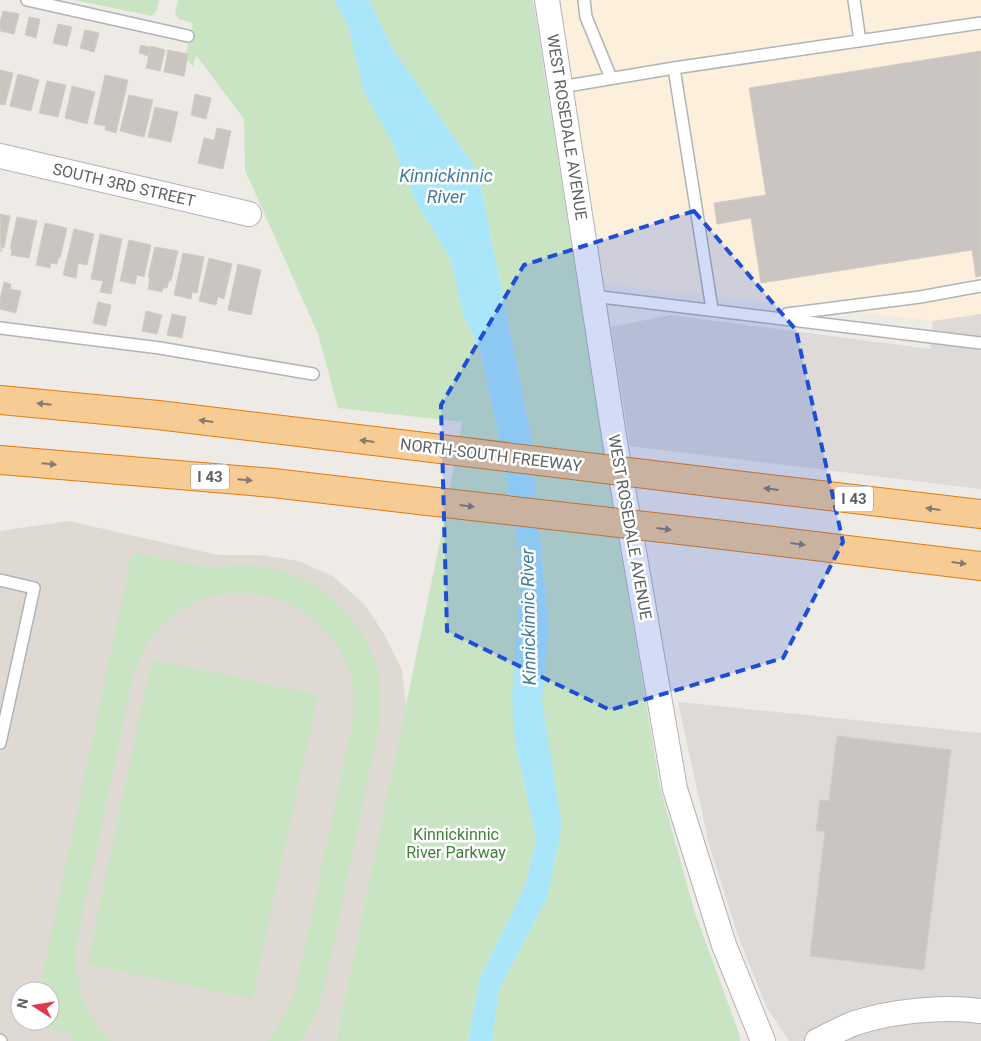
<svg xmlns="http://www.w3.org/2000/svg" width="981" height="1041" font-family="Roboto,sans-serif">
<rect width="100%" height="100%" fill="#eeeae5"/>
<path fill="#fcefdc" d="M560 0H981V314L933 321 604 284Z"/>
<path fill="#dddad7" d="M981 314V489L630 446 611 327 670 315 930 349 933 321Z
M678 702 981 733V1041H789L766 1006 738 936 709 844Z"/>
<path fill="#dedad3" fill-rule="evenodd" d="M69 521 218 555H261L299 561 334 577 365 605 383 632 402 670 406 706 336 1041H0V531ZM20 991H50V1021H20Z"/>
<path fill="#c9e4c3" d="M74 0H159L157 10 152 16Z
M178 0H334L348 25 356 57 394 145 400 167 419 207 451 260 463 314 480 350 496 423 520 557 515 742 536 838 525 886 480 978 468 1041H336L443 527 462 422 338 408 318 334 245 170 244 119 196 55 193 66 185 58 193 23 179 19 175 14Z
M369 0H533L602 439 660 787 694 910 740 1036V1041H492L499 989 547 898 562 827 541 700 549 631 530 431 478 172 392 48Z
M132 553C157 557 184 564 210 567 217 568 225 566 232 565 244 565 256 565 266 567 319 577 361 616 376 666 382 686 380 707 379 727L324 989 315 1016 300 1041H266C280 1025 289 1010 296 989L354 715C354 701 354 687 350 674 322 584 203 563 149 641 142 651 138 662 134 672L76 946C74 982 84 1015 111 1041H74L68 1033 31 1025 32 1021H50V991H39Z
M152 659 318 695 252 999 87 964Z"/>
<path fill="#a9e6fa" d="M334 0H369L392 48 478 172 530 431 549 631 542 700 562 827 547 898 499 989 492 1041H468L480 978 525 886 536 838 515 742 512 699 519 602 520 557 496 423 484 368 480 350 463 314 451 260 419 207 400 167 394 145 364 92 348 25Z"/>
<path fill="#cac5c1" stroke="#d3cbc4" d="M3 11 19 14 14 34 0 31V22Z
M29 17 40 19 36 38 25 35Z
M58 24 72 27 67 46 53 43Z
M85 30 99 33 94 52 80 48Z
M141 45 150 47 148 56 139 53Z
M151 46 165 50 160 71 146 68Z
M168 50 188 54 184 76 164 72Z
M981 51V276L976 277 972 250 761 283 751 218 717 224 714 203 766 195 749 88Z
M0 70 13 73 5 105 0 104Z
M18 74 39 80 31 111 10 106Z
M105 75 128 80 116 133 105 130 106 126 94 124Z
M47 81 66 85 58 117 39 113Z
M72 86 95 92 87 124 65 118Z
M195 94 211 98 206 119 191 115Z
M129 95 153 100 144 137 120 131Z
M155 107 178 112 171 142 148 137Z
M217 128 231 131 223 169 198 163 204 138 214 140Z
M0 214 10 216 4 248 2 247 1 252Z
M17 217 37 221 29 258 11 255 12 250 10 249Z
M45 223 67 228 60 258H58L57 264 51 263 50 268 36 265Z
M74 229 94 234 87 265 78 263 76 278 63 275Z
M100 234 122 239 111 294 100 292 103 281 91 279Z
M129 240 151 245 144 277 137 275 135 284 120 281Z
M155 247 178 251 171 281H169L167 288H163L162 292 148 289 150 278 148 277Z
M183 253 204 257 197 293 192 292 191 299 174 295Z
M209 258 232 264 224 299 218 297 216 305 199 301Z
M238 264 261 270 251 315 228 310Z
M4 282 11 284 10 289 21 291 16 313 0 309V299Z
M98 302 111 305 106 326 93 323Z
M146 311 162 315 157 334 142 331Z
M172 314 186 317 182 338 167 335Z
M837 736 951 750 924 970 810 956 825 831H816L820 800 829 801Z"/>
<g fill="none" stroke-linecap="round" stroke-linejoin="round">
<defs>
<path id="service" d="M27 0 188 36
M584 0 586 17 611 78
M854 0 860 41
M674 68 712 309
M561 87 674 68 981 23
M593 296 981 343
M787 314 920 297 981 286
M0 328 160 348 313 374
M0 580 34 588 0 743
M0 1040 1 1041"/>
<path id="minor" d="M547 0 614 436 675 789 724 945 763 1041
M0 156 249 214
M817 1041C829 1035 842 1028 855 1023 892 1011 942 1006 981 1011"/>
<path id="motorway" d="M0 400 158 415 416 446
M0 460 273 483 419 500
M727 484 981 514
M732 536 981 566"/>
</defs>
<use href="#service" stroke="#b0b4b6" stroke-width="14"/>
<use href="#minor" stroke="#b0b4b6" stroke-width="26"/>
<use href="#motorway" stroke="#e57a0e" stroke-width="30"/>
<use href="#service" stroke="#fff" stroke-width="11"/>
<use href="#minor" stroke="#fff" stroke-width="24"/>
<use href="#motorway" stroke="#f6cb94" stroke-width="28"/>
<defs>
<path id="motorway-bridge" d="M416 446 727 484
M419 500 732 536"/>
</defs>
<use href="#motorway-bridge" stroke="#e57a0e" stroke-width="30" stroke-linecap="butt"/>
<use href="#motorway-bridge" stroke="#f6cb94" stroke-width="28"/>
</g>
<defs><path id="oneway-solid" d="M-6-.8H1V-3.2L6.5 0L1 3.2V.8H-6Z" transform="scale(1.25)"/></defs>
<g fill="#837c70">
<use href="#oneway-solid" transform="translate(44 404) rotate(-174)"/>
<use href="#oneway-solid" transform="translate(206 421) rotate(-173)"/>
<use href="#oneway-solid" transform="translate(367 441) rotate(-173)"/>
<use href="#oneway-solid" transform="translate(49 464) rotate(5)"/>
<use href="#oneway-solid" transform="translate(245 480) rotate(5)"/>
<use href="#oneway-solid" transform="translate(771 489) rotate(-173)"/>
<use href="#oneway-solid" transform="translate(467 506) rotate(7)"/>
<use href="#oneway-solid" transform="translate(933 509) rotate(-173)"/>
<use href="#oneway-solid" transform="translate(664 529) rotate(7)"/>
<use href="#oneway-solid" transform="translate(798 544) rotate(7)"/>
<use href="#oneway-solid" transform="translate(959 563) rotate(7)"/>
</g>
<path fill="#1d4ed8" fill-opacity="0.2" stroke="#1d4ed8" stroke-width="4" stroke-dasharray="10 6" stroke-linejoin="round" d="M694 211 796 330 843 542 783 658 610 710 447 631 441 405 524 265Z"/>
<g text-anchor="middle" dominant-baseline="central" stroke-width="5" stroke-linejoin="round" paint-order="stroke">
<g fill="#fff" stroke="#8e9192" stroke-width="1">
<rect x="191" y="464.5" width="38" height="25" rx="4"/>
<rect x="835" y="486.5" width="38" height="25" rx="4"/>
</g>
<g font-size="15" font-weight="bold" fill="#5d6264">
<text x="210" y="477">I 43</text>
<text x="854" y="499">I 43</text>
</g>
<g font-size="16" fill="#5d6264" stroke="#fff">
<text transform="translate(567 127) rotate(81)">WEST ROSEDALE AVENUE</text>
<text transform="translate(124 185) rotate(13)">SOUTH 3RD STREET</text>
<text transform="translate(491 455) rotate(7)">NORTH-SOUTH FREEWAY</text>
<text transform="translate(630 527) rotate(80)">WEST ROSEDALE AVENUE</text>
</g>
<g font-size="16" fill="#427f39" stroke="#fff">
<text x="456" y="834">Kinnickinnic<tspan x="456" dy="18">River Parkway</tspan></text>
</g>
<g font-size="18" font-style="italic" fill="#417d9a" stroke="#fff">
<text x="446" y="175">Kinnickinnic<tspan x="446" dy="21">River</tspan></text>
<text transform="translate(528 617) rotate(-91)">Kinnickinnic River</text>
</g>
</g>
<g transform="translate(35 1006) rotate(282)"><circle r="24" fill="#ffffff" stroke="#bec0c1"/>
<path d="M0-4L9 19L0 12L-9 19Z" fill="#df3a4c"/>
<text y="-8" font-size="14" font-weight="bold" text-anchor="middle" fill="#5d6264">N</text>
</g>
</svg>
